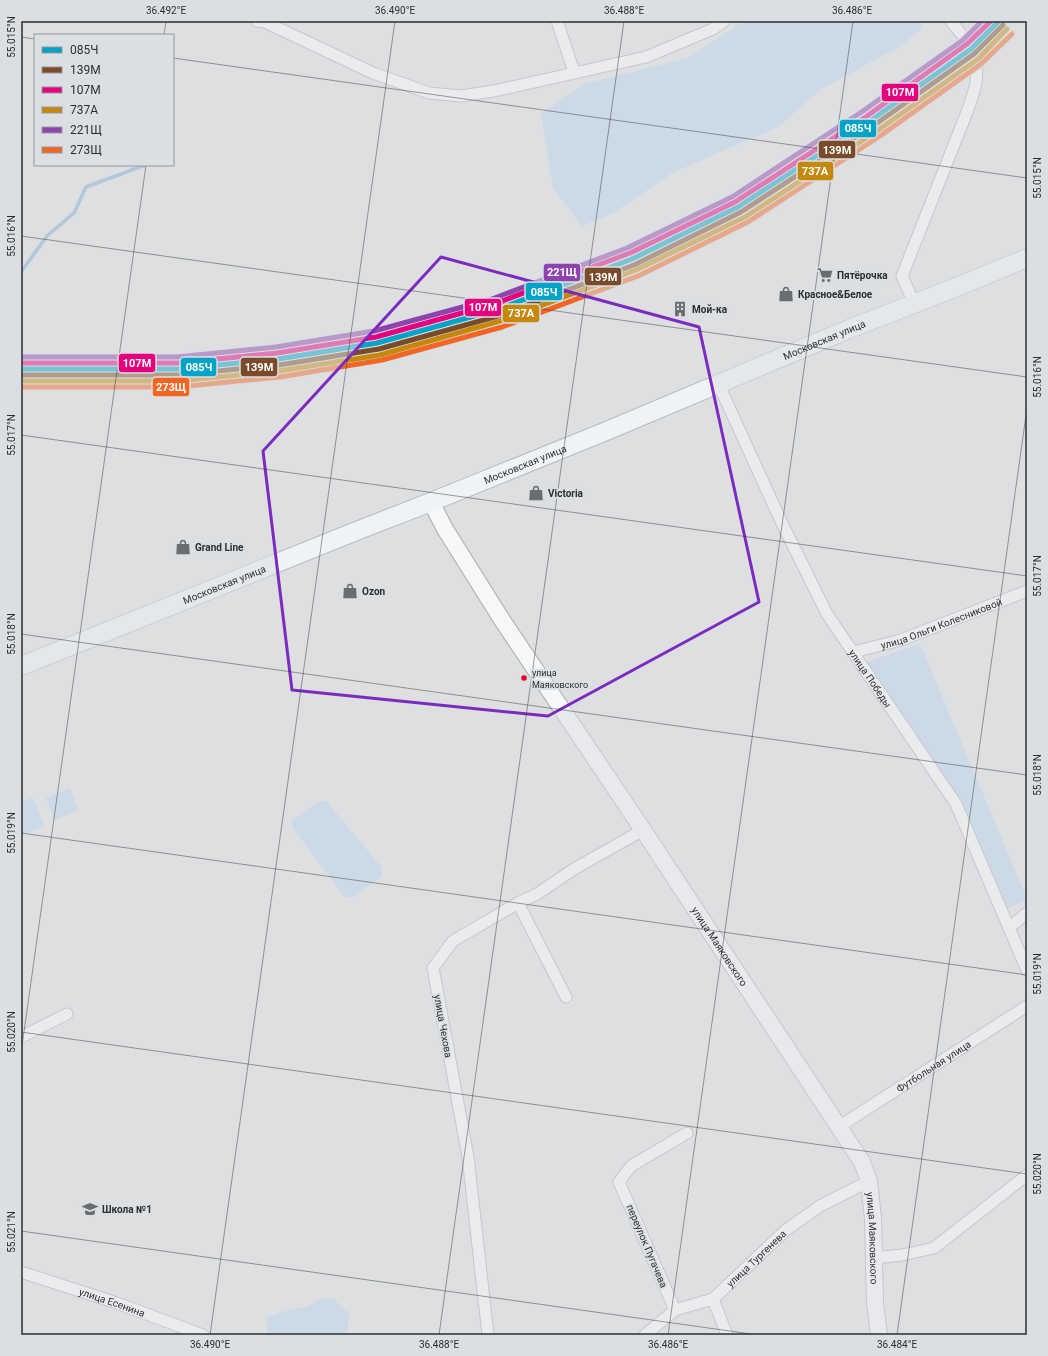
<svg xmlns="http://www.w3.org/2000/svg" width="1048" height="1356" font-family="Roboto,sans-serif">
<rect width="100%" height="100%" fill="#dddfe1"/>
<path fill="#b9d2ec" d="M744 21H922V29L897 48 821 89 778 127 674 172 613 213 582 226 553 188 541 114 584 84 688 58Z
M920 644 1027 899V900L1005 909 959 799 868 662Z
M70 788 78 810 55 820 46 798Z
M33 798 44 826 21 835V802Z
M320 801 327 802 382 868 381 877 352 898 344 896 292 827V820Z
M320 1299H334L344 1310 349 1312 347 1335H267V1328L265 1318 282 1312 309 1306Z"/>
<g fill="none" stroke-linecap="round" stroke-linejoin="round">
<path stroke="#7daad5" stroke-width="3.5" d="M21 272 47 236 74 213 86 187 145 165"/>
<defs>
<g id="street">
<path d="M257 21 265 22 373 73 429 93 461 96 494 91 646 57 713 29 724 21"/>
<path d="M557 21 574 72"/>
<path d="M914 303 902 276 965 117C974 94 983 72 971 49 966 39 958 30 951 21"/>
<path id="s1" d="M718 383 780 519 827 614 956 804 1027 970"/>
<path id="s2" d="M854 652 901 640 1027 591"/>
<path d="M518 903 566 997"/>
<path d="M1010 927 1027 913"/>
<path d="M21 1037 67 1014"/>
<path id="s3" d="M840 1126 1027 1006"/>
<path d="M874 1258 902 1255 934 1248 1027 1175"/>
<path id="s4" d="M21 1272 114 1302 203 1335"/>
<path d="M713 1299 727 1335"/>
<path d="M675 1310 619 1182 631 1166 687 1133"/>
<path d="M488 1335 468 1157 433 968 453 941 518 903 537 894 574 869 643 830"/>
<path id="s5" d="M645 1335 675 1310 713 1299 786 1230 820 1206 869 1181"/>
</g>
<g id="secondary">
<path id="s6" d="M431 502 445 529 502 620 643 830 862 1162 869 1181 873 1219 875 1303 879 1335"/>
</g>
<g id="primary">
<path id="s7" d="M21 666 359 530 431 502 604 432 849 329 954 288 1027 258"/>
</g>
</defs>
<use href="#street" stroke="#aaabad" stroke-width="13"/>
<use href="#secondary" stroke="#aaabad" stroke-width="18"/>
<use href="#primary" stroke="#b5bbc0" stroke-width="20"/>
<use href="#street" stroke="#fafafa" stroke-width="11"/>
<use href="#secondary" stroke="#f5f7f8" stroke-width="16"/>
<use href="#primary" stroke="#f0f3f5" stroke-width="18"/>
<defs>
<path id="rail-1" d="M21 369H178L278 359 377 343 496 310 632 259 738 207 870 121 971 49 999 21"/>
<path id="rail-2" d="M21 375H178L279 365 379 349 498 316 634 265 741 212 873 126 974 54 1003 25"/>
<path id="rail-3" d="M21 363H178L277 353 376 337 494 304 630 253 735 202 867 116 967 44 991 21"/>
<path id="rail-4" d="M21 381H178L279 371 380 355 500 321 636 270 745 217 877 131 978 59 1007 29"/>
<path id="rail-5" d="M21 357H177L276 347 374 331 492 299 627 248 732 197 863 111 963 40 982 21"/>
<path id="rail-6" d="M21 387H178L280 377 382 360 502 327 638 276 748 222 880 136 981 64 1012 34"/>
</defs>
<use href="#rail-1" stroke="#dbdfe3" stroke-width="8"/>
<use href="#rail-2" stroke="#dbdfe3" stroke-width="8"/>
<use href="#rail-3" stroke="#dbdfe3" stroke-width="8"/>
<use href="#rail-4" stroke="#dbdfe3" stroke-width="8"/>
<use href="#rail-5" stroke="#dbdfe3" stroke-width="8"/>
<use href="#rail-6" stroke="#dbdfe3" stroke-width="8"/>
<use href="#rail-1" stroke="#02a3c6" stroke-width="5"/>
<use href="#rail-2" stroke="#7a4b2a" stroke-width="5"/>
<use href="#rail-3" stroke="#e5007d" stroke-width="5"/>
<use href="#rail-4" stroke="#c4880c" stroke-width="5"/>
<use href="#rail-5" stroke="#8e44ad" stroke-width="5"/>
<use href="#rail-6" stroke="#f26522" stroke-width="5"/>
</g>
<path d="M0 0H1048V1356H0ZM441 257 699 327 759 602 548 716 292 690 263 451Z" fill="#dddfe1" fill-opacity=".55" fill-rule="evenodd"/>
<path fill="none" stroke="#7b2cbf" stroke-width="3" stroke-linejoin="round" d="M441 257 699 327 759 602 548 716 292 690 263 451Z"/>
<path fill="none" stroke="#2d2e30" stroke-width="1" stroke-opacity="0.45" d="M164 35 166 21M21 37 35 39M173 58 1027 178M21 236 1027 377M21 435 1027 576M21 634 1027 775M21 833 1027 975M21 1032 1027 1174M21 1053 146 165M21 1231 758 1335M210 1335 395 21M439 1335 624 21M668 1335 853 21M897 1335 1027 408"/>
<defs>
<symbol id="supermarket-bare" viewBox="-9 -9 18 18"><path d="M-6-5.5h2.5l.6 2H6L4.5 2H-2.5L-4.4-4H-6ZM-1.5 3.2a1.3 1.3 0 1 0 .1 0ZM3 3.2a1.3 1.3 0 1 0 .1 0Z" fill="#6b6c6e" stroke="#dbdfe3" stroke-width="2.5" paint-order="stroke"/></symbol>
<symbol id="shop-bare" viewBox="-9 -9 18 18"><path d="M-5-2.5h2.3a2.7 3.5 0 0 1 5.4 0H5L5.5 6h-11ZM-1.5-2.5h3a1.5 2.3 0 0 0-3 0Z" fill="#6b6c6e" stroke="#dbdfe3" stroke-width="2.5" paint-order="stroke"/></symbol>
<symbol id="building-bare" viewBox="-9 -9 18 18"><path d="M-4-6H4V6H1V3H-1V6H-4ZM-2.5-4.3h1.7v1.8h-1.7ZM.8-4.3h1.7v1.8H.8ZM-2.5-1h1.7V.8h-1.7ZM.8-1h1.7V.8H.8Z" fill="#6b6c6e" stroke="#dbdfe3" stroke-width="2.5" paint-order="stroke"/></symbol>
<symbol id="school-bare" viewBox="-9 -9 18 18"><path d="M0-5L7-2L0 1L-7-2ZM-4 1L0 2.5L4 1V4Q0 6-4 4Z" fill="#6b6c6e" stroke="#dbdfe3" stroke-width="2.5" paint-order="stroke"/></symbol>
</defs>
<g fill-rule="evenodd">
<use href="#supermarket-bare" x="814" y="264" width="22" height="22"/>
<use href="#shop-bare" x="775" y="283" width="22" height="22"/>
<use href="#building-bare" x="669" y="298" width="22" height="22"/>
<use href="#shop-bare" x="525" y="482" width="22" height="22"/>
<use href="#shop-bare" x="172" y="536" width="22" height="22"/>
<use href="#shop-bare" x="339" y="580" width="22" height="22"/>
<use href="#school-bare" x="79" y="1198" width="22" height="22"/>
</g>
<circle fill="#e4002b" stroke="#dbdfe3" stroke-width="1.5" cx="524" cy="678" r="3.5"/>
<g text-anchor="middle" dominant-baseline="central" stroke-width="4" stroke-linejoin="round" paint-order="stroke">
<g font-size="9" fill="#2d2e30" stroke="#dbdfe3" text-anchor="start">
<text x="532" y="673">улица<tspan x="532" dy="12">Маяковского</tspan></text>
</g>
<g font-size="10" font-weight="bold" fill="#2d2e30" stroke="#dbdfe3" text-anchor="start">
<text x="837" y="275">Пятёрочка</text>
<text x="798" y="294">Красное&amp;Белое</text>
<text x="692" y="309">Мой-ка</text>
<text x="548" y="493">Victoria</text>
<text x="195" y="547">Grand Line</text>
<text x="362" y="591">Ozon</text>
<text x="102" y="1209">Школа №1</text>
</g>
<g font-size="10" fill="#2d2e30" stroke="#dbdfe3">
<text stroke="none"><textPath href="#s7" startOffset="867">Московская улица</textPath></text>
<text stroke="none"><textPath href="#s7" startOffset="543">Московская улица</textPath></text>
<text stroke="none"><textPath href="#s7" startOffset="219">Московская улица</textPath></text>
<text stroke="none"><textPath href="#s2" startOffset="92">улица Ольги Колесниковой</textPath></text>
<text stroke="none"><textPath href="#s1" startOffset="333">улица Победы</textPath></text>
<text stroke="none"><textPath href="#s6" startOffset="530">улица Маяковского</textPath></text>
<text transform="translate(443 1026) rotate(80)">улица Чехова</text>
<text stroke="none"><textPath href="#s3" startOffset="111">Футбольная улица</textPath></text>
<text stroke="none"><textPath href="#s6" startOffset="866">улица Маяковского</textPath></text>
<text transform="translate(647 1246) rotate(67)">переулок Пугачева</text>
<text stroke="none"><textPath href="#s5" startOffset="138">улица Тургенева</textPath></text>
<text stroke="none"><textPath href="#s4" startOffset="96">улица Есенина</textPath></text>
</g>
</g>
<g stroke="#dbdfe3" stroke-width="1.5">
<rect x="881" y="83" width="38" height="19" rx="4" fill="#e5007d"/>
<rect x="839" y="119" width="38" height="19" rx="4" fill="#02a3c6"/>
<rect x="818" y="140" width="38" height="19" rx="4" fill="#7a4b2a"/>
<rect x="797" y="161" width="37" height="20" rx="4" fill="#c4880c"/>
<rect x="543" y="263" width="38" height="19" rx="4" fill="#8e44ad"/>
<rect x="584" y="267" width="38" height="19" rx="4" fill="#7a4b2a"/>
<rect x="525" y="282" width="38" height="19" rx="4" fill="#02a3c6"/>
<rect x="464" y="298" width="38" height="19" rx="4" fill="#e5007d"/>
<rect x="502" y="304" width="38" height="19" rx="4" fill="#c4880c"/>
<rect x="118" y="353" width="38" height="20" rx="4" fill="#e5007d"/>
<rect x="180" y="357" width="37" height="20" rx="4" fill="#02a3c6"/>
<rect x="240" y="357" width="38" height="20" rx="4" fill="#7a4b2a"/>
<rect x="152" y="377" width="38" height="20" rx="4" fill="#f26522"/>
</g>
<g font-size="11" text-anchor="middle" font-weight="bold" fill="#fff">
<text x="900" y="96">107М</text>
<text x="858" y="132">085Ч</text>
<text x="837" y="154">139М</text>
<text x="815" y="175">737А</text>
<text x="562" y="276">221Щ</text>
<text x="603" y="281">139М</text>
<text x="544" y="296">085Ч</text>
<text x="483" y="311">107М</text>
<text x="521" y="317">737А</text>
<text x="137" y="367">107М</text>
<text x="199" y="371">085Ч</text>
<text x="259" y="371">139М</text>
<text x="171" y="391">273Щ</text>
</g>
<rect width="1048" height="1356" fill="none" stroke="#dbdfe3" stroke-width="44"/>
<rect x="34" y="34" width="140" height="132" fill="#dbdfe3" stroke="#95989b"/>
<rect x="42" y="47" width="20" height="6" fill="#02a3c6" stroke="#95989b"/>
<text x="70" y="54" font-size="12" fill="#2d2e30">085Ч</text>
<rect x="42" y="67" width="20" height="6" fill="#7a4b2a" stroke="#95989b"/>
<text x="70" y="74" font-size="12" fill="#2d2e30">139М</text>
<rect x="42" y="87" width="20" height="6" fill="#e5007d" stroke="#95989b"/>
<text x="70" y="94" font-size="12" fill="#2d2e30">107М</text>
<rect x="42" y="107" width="20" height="6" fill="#c4880c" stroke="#95989b"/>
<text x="70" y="114" font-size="12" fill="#2d2e30">737А</text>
<rect x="42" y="127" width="20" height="6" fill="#8e44ad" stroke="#95989b"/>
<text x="70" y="134" font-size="12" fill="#2d2e30">221Щ</text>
<rect x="42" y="147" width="20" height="6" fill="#f26522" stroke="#95989b"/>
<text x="70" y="154" font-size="12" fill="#2d2e30">273Щ</text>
<rect x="22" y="22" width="1004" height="1312" fill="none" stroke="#2d2e30" stroke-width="1.5"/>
<g font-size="10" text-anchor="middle" fill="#2d2e30">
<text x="166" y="14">36.492°E</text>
<text x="395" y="14">36.490°E</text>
<text x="624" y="14">36.488°E</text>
<text x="852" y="14">36.486°E</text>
<text transform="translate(11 37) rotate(-90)" y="4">55.015°N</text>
<text transform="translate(1037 178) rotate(-90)" y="4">55.015°N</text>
<text transform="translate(11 236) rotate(-90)" y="4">55.016°N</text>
<text transform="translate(1037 377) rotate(-90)" y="4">55.016°N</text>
<text transform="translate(11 435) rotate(-90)" y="4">55.017°N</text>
<text transform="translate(1037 576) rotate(-90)" y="4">55.017°N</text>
<text transform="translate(11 634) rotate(-90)" y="4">55.018°N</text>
<text transform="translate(1037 775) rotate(-90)" y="4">55.018°N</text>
<text transform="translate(11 833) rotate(-90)" y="4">55.019°N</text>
<text transform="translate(1037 974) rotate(-90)" y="4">55.019°N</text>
<text transform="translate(11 1032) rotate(-90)" y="4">55.020°N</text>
<text transform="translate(1037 1174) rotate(-90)" y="4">55.020°N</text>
<text transform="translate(11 1232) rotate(-90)" y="4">55.021°N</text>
<text x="210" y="1348">36.490°E</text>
<text x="439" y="1348">36.488°E</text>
<text x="668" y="1348">36.486°E</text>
<text x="897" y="1348">36.484°E</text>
</g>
</svg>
